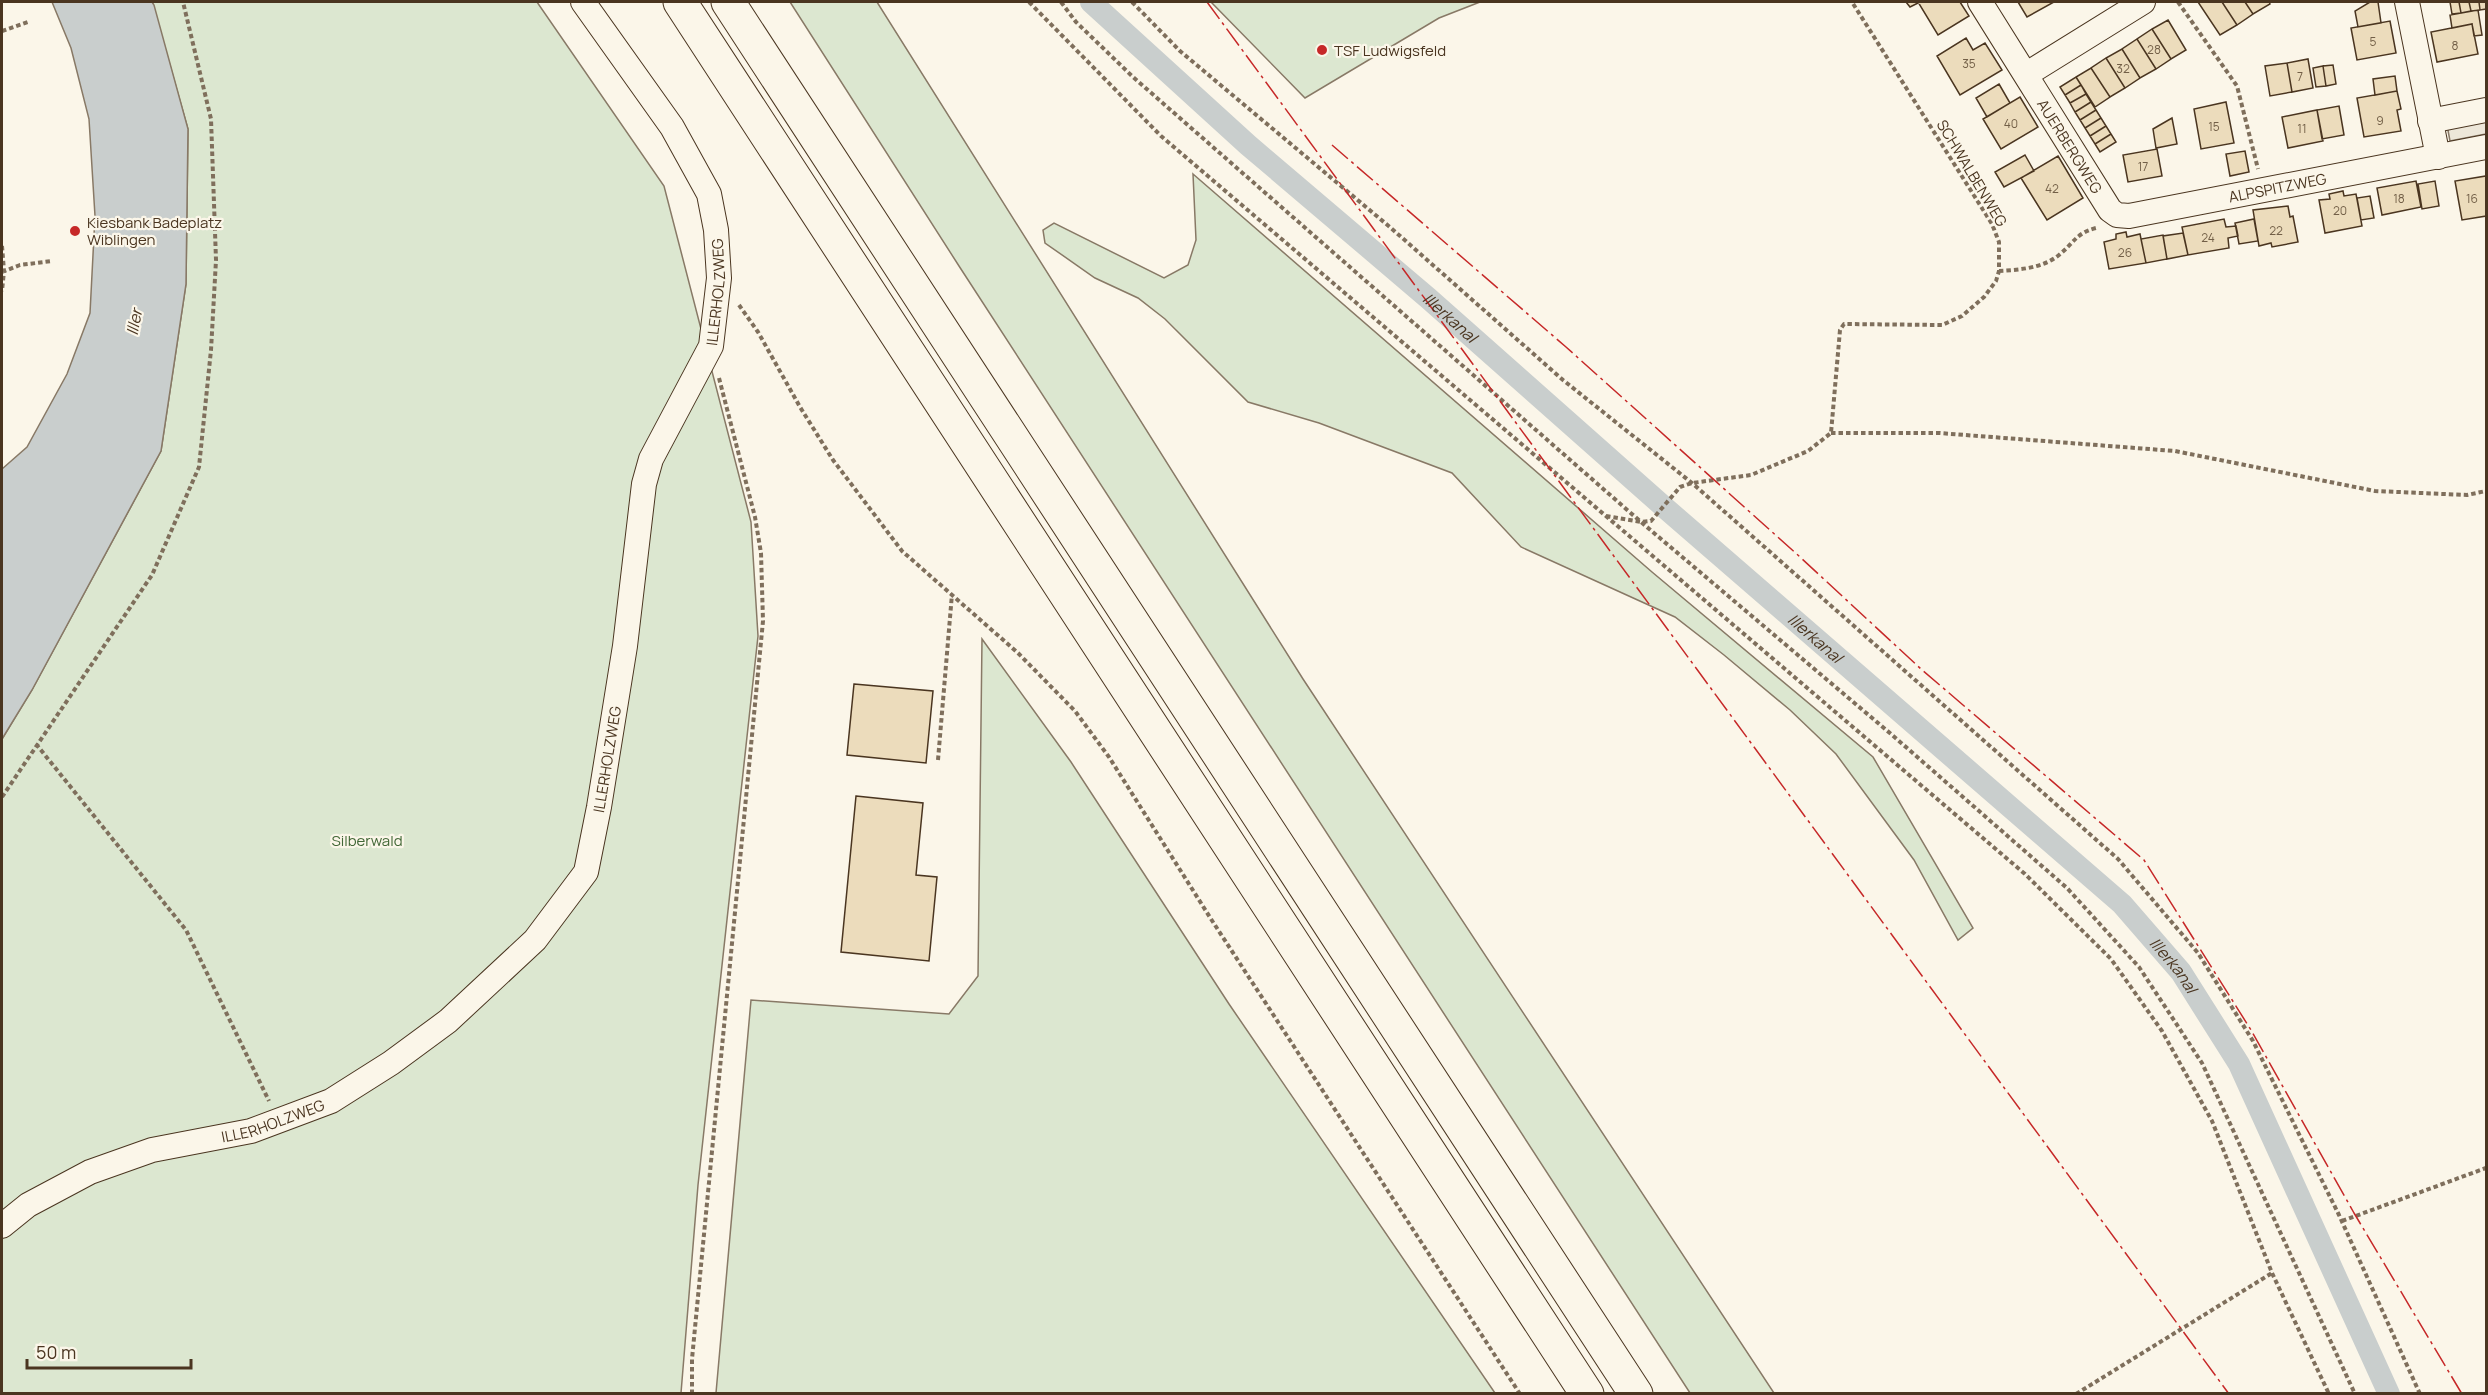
<svg xmlns="http://www.w3.org/2000/svg" width="2488" height="1395" font-family="Manrope,sans-serif">
<rect width="100%" height="100%" fill="#fbf6e9"/>
<path fill="#dce7d0" stroke="#887966" stroke-width="1.5" d="M152 2H537L664 186 751 522 758 636 698 1185 681 1393H2V739L32 690 161 451 186 284 188 129Z
M790 2H877L1303 679 1774 1393H1690L959 266Z
M1211 2H1480L1439 18 1305 98Z
M1193 174 1652 572 1873 757 1973 928 1958 940 1914 860 1836 754 1790 710 1724 655 1675 617 1521 547 1452 473 1319 423 1248 402 1165 319 1138 298 1095 278 1045 243 1043 230 1054 223 1164 278 1188 265 1196 240Z
M982 639 1071 762 1229 1004 1495 1393H716L751 1000 949 1014 978 976Z"/>
<path fill="#ede7d9" stroke="#887966" stroke-width="1.5" d="M2486 117V134L2450 141 2447 125Z"/>
<path fill="#c9cecd" stroke="#887966" stroke-width="1.5" d="M52 2H152L154 5 188 129 186 284 161 451 32 690 2 739V469L27 447 67 374 90 313 95 216 89 119 71 48Z"/>
<g fill="none" stroke-linecap="round" stroke-linejoin="round">
<path stroke="#c9cecd" stroke-width="22" id="s1" d="M1091 2 1248 145 1428 298 1664 507 2122 904 2181 972 2239 1064 2389 1394"/>
</g>
<path fill="#ecdcbc" stroke="#4a3520" stroke-width="1.5" d="M1906 2H1920L1910 7Z
M1918 2H1960L1969 16 1938 35Z
M2018 2H2054L2027 17Z
M2198 2H2222L2237 25 2220 35Z
M2222 2H2245L2253 14 2237 25Z
M2245 2H2269L2270 4 2253 14Z
M2370 2H2378L2381 23 2358 27 2355 11Z
M2450 2H2459L2461 13 2452 14Z
M2459 2H2469L2471 11 2461 13Z
M2469 2H2479L2480 10 2471 11Z
M2479 2H2486V9L2480 10Z
M2478 10 2482 35 2474 36 2472 24 2452 28 2450 15Z
M2168 20 2186 50 2171 59 2152 29Z
M2390 21 2396 53 2357 60 2351 28Z
M2472 24 2478 54 2437 62 2431 32Z
M2152 29 2171 59 2156 69 2137 39Z
M1966 38 1973 50 1985 43 2002 70 1960 95 1937 56Z
M2137 39 2156 69 2140 78 2122 49Z
M2122 49 2140 78 2125 88 2106 58Z
M2106 58 2125 88 2110 97 2091 68Z
M2308 59 2313 88 2292 92 2287 63Z
M2287 63 2292 92 2270 96 2265 66Z
M2333 65 2336 84 2326 86 2323 66Z
M2323 66 2326 86 2316 87 2313 68Z
M2091 68 2110 97 2095 107 2076 77Z
M2395 76 2397 91 2375 95 2373 79Z
M2076 77 2081 85 2065 95 2060 87Z
M1999 84 2010 103 1987 117 1976 98Z
M2081 85 2086 94 2070 103 2065 95Z
M2397 91 2401 109 2397 110 2401 131 2364 137 2357 98Z
M2086 94 2091 102 2075 112 2070 103Z
M2020 97 2038 127 2001 149 1983 119Z
M2091 102 2096 110 2080 120 2075 112Z
M2226 102 2234 143 2201 149 2194 109Z
M2339 106 2344 135 2322 139 2317 110Z
M2096 110 2101 118 2085 128 2080 120Z
M2317 110 2323 141 2288 148 2282 117Z
M2101 118 2106 126 2090 136 2085 128Z
M2172 118 2177 144 2156 148 2153 129Z
M2106 126 2111 134 2095 144 2090 136Z
M2111 134 2116 142 2100 152 2095 144Z
M2157 149 2162 176 2128 182 2123 155Z
M2245 151 2249 172 2230 176 2226 154Z
M2025 155 2034 171 2004 187 1995 172Z
M2058 156 2083 198 2047 220 2021 178Z
M2486 176V216L2462 220 2455 181Z
M2416 181 2421 207 2382 215 2377 188Z
M2435 181 2439 206 2422 209 2418 184Z
M2343 191 2344 196 2356 194 2362 226 2325 233 2319 200 2330 199 2329 194Z
M2370 196 2374 218 2361 220 2357 198Z
M2288 206 2290 217 2293 216 2298 242 2272 247 2271 243 2259 246 2253 210Z
M2224 219 2226 227 2236 226 2238 236 2228 238 2229 248 2188 255 2182 227Z
M2254 219 2258 241 2239 244 2235 223Z
M2126 232 2127 237 2140 234 2146 263 2109 269 2104 242 2116 239V234Z
M2183 233 2188 255 2167 259 2163 236Z
M2163 235 2167 259 2146 263 2141 239Z
M854 684 933 691 926 763 847 755Z
M856 796 923 803 916 875 937 877 929 961 841 952Z"/>
<g fill="none" stroke-linecap="round" stroke-linejoin="round">
<defs>
<g id="minor">
<path id="s2" d="M1980 2 2110 210 2117 215 2129 216 2486 147"/>
<path d="M2407 2 2438 157"/>
<path d="M2027 74 2143 2"/>
<path d="M2430 121 2486 110"/>
<path id="s3" d="M2 1226 28 1205 90 1172 152 1150 251 1131 331 1101 391 1063 448 1021 535 940 586 872 599 807 625 646 644 484 651 459 711 346 719 278 716 230 709 194 672 127 583 2"/>
</g>
<path id="highway" d="M680 2 1587 1394
M728 2 1636 1394"/>
</defs>
<use href="#minor" stroke="#4a3520" stroke-width="26"/>
<use href="#highway" stroke="#4a3520" stroke-width="35"/>
<path stroke="#7f6f5c" stroke-width="4" stroke-dasharray="4.5 3" stroke-linecap="butt" d="M1029 2 1161 136 2025 874 2111 959 2162 1031 2212 1121 2272 1273 2329 1394
M1061 2 1076 22 1133 77 1641 522 1891 734 2067 888 2139 967 2202 1063 2355 1394
M1132 2 1180 51 1391 228 1563 380 1692 483 2118 859 2198 953 2253 1041 2339 1215 2420 1394
M2178 2 2237 86 2258 169
M2 31 28 22
M2 246 4 271 2 291
M1999 271C2019 270 2043 268 2059 255 2074 243 2076 233 2096 228
M2 272 20 265 52 261
M739 305 758 332 800 407 833 460 902 551 1018 653 1075 711 1109 757 1211 919 1520 1394
M1831 433H1939L2175 451 2375 491 2467 495 2486 491
M1606 516 1641 522 1651 521 1680 487 1692 483 1751 475 1808 451 1831 433 1840 330 1844 324 1942 325 1962 316 1984 297 1996 281 1999 271V242L1992 224 1852 2
M36 744 186 930 269 1101
M938 760 952 594
M2 797 152 575 199 467 211 350 216 260 211 119 183 2
M2342 1221 2486 1168
M692 1394V1359L763 621 761 553 755 517 719 378
M2076 1394 2272 1273"/>
<use href="#minor" stroke="#fbf6e9" stroke-width="24"/>
<use href="#highway" stroke="#fbf6e9" stroke-width="33"/>
<path stroke="#c62828" stroke-width="1.5" stroke-dasharray="21 4.5 3 4.5" stroke-linecap="butt" d="M1207 2 2229 1394
M1332 145 1566 347 1800 557 1921 669 2144 860 2251 1030 2354 1213 2462 1394"/>
</g>
<g fill="#c62828" stroke="#fbf6e9" stroke-width="2">
<circle cx="1322" cy="50" r="6"/>
<circle cx="75" cy="231" r="6"/>
</g>
<g text-anchor="middle" dominant-baseline="central" stroke-width="4.5" stroke-linejoin="round" paint-order="stroke">
<g font-size="12" fill="#725f47">
<text x="2373" y="41">5</text>
<text x="2455" y="45">8</text>
<text x="2154" y="49">28</text>
<text x="1969" y="63">35</text>
<text x="2123" y="68">32</text>
<text x="2300" y="76">7</text>
<text x="2380" y="120">9</text>
<text x="2011" y="123">40</text>
<text x="2214" y="126">15</text>
<text x="2302" y="128">11</text>
<text x="2143" y="166">17</text>
<text x="2052" y="188">42</text>
<text x="2399" y="198">18</text>
<text x="2472" y="198">16</text>
<text x="2340" y="210">20</text>
<text x="2276" y="230">22</text>
<text x="2208" y="237">24</text>
<text x="2125" y="252">26</text>
</g>
<g font-size="15" fill="#4a3520" stroke="#fbf6e9" text-anchor="start">
<text x="1334" y="50">TSF Ludwigsfeld</text>
<text x="87" y="222">Kiesbank Badeplatz<tspan x="87" dy="17">Wiblingen</tspan></text>
</g>
<g font-size="15" fill="#4a3520" stroke="#fbf6e9">
<text stroke="none"><textPath href="#s2" startOffset="170">AUERBERGWEG</textPath></text>
<text transform="translate(1972 173) rotate(59)">SCHWALBENWEG</text>
<text stroke="none"><textPath href="#s2" startOffset="417">ALPSPITZWEG</textPath></text>
<text stroke="none"><textPath href="#s3" startOffset="1302">ILLERHOLZWEG</textPath></text>
<text stroke="none"><textPath href="#s3" startOffset="816">ILLERHOLZWEG</textPath></text>
<text stroke="none"><textPath href="#s3" startOffset="294">ILLERHOLZWEG</textPath></text>
</g>
<g font-size="15" fill="#436837" stroke="#fbf6e9">
<text x="367" y="840">Silberwald</text>
</g>
<g font-size="16" font-style="italic" fill="#4a3520" stroke="#fbf6e9">
<text stroke="none"><textPath href="#s1" startOffset="478">Illerkanal</textPath></text>
<text transform="translate(134 322) rotate(-79)">Iller</text>
<text stroke="none"><textPath href="#s1" startOffset="964">Illerkanal</textPath></text>
<text stroke="none"><textPath href="#s1" startOffset="1450">Illerkanal</textPath></text>
</g>
</g>
<rect width="2488" height="1395" fill="none" stroke="#4a3520" stroke-width="6"/>
<path d="M27 1359v9h164v-9" fill="none" stroke="#4a3520" stroke-width="3"/>
<text x="36" y="1359" font-size="18" fill="#4a3520" stroke="#fbf6e9" stroke-width="4.5" paint-order="stroke">50 m</text>
</svg>
